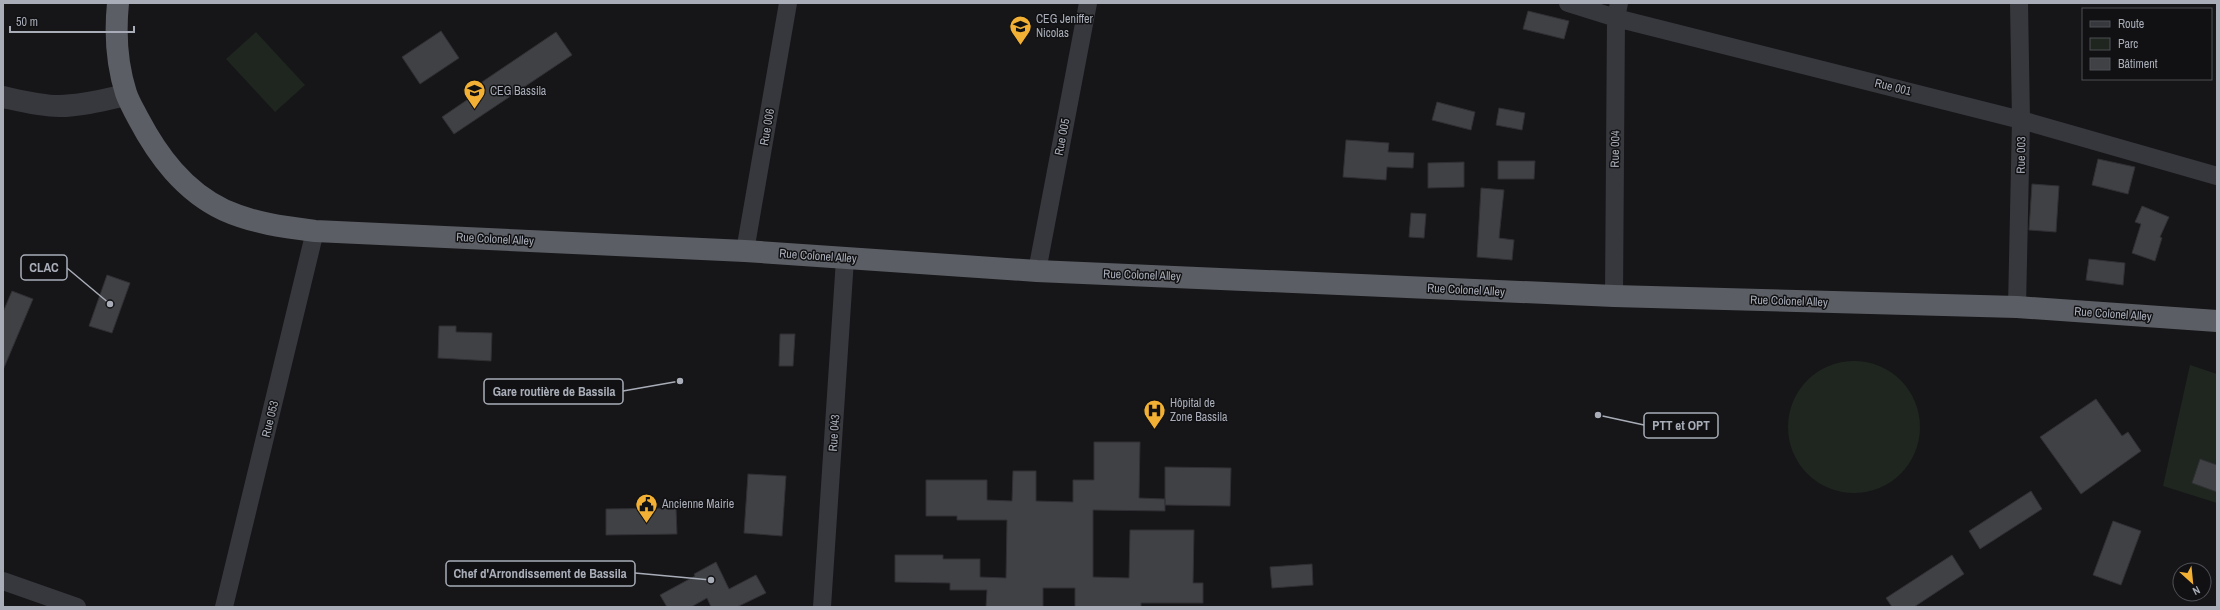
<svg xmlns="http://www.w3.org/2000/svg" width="2220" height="610" font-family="'Archivo Narrow',sans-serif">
<rect width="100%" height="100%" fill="#161618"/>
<path fill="#1e261f" d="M256 32 305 85 275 112 226 59Z
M1788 427a66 66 0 1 1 132 0a66 66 0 1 1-132 0Z
M2190 365 2217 374V503L2163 486Z"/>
<path fill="#404145" stroke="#303034" d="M1528 11 1569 21 1564 39 1523 29Z
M441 31 459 58 420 84 402 57Z
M556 32 572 55 454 134 442 117 483 89 479 84Z
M1437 102 1475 112 1471 130 1432 120Z
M1499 108 1525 113 1522 130 1496 125Z
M1346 140 1389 143 1388 152 1414 153 1413 168 1387 167 1386 180 1343 177Z
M2098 159 2135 167 2128 194 2092 185Z
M1498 161H1535L1534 179H1498Z
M1464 162V187L1428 188V163Z
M2032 184 2059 186 2056 232 2029 230Z
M1481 188 1504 190 1499 238 1514 240 1512 260 1477 257Z
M2142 206 2169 217 2160 237 2162 238 2155 261 2132 253 2141 224 2135 222Z
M1411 213 1426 214 1424 238 1409 237Z
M2089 259 2125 263 2123 285 2086 280Z
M107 275 130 283 112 333 89 326Z
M12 291 33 299 3 370V312Z
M439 326H456V332L492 333 491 361 438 358Z
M780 334H795L793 366H779Z
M2096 399 2122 436 2128 432 2141 451 2081 494 2040 437Z
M1094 442H1140L1139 498 1165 499V511L1093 510V577L1129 578 1130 530H1194L1193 583H1203V603H1141V607H1075V588H1043V607H986L987 590H950V583L895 582V555H943V559H980V577L1006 578 1007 520H957V516H926V480H987V500L1012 501 1013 471H1036V501L1073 502V480H1094Z
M2200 459 2217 465V492L2192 483Z
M1165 467 1231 468 1230 506 1165 505Z
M748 474 786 476 782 536 744 533Z
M2031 491 2042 509 1980 549 1969 531Z
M676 508 677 534 606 535V509Z
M2113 521 2141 531 2121 585 2093 575Z
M1952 555 1964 574 1914 607H1892L1886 598Z
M716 562 729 589 756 575 766 593 737 607H711L707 598 691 607H667L660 595 695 576 694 574Z
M1312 564 1313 585 1272 588 1270 567Z"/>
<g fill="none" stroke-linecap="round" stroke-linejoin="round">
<path stroke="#37383d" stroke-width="18" d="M1568 3 1616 18 2021 120 2217 176
M745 251 788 3
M1037 271 1088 3
M1614 296 1616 18 1619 3
M2017 307 2021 120 2019 3
M3 581 77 607
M224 607 315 231
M822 607 845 259"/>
<path stroke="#37383d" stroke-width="22" d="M3 97C21 101 40 106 59 106 81 106 104 100 126 95"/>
<path stroke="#5b5e65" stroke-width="22" d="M118 3C115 33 117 65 126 93 129 102 134 110 138 118 158 156 184 191 224 210 253 223 283 227 315 231L745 251 1037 271 1614 296 2017 307 2217 321"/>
</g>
<defs>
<symbol id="school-pin" viewBox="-11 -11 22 30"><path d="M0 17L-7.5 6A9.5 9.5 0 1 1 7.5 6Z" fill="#f2b134" stroke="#111113"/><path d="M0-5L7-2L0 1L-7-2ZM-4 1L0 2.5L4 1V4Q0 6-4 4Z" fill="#111"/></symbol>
<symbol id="university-pin" viewBox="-11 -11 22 30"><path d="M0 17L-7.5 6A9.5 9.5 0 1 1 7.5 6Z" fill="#f2b134" stroke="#111113"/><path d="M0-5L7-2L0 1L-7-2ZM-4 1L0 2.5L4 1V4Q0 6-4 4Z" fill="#111"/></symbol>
<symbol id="hospital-pin" viewBox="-11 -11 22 30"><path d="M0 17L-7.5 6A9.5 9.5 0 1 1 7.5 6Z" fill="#f2b134" stroke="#111113"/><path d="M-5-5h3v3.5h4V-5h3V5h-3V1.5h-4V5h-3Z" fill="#111"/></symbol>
<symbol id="civic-pin" viewBox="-11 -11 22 30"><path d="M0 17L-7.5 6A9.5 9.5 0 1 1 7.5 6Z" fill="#f2b134" stroke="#111113"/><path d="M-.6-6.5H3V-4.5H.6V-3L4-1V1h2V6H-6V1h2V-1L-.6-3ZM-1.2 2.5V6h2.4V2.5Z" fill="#111"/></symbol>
</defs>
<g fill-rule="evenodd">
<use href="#school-pin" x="1008" y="14" width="25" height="34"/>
<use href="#university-pin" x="462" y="78" width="25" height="34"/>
<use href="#hospital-pin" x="1142" y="398" width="25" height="34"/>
<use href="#civic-pin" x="634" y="492" width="25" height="34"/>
</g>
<g text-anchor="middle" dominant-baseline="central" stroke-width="3" stroke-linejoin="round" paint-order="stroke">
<g font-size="12" fill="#a8adb8" stroke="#111113" text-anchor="start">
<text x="1036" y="19">CEG Jeniffer<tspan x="1036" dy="14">Nicolas</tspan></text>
<text x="490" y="91">CEG Bassila</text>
<text x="1170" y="403">Hôpital de<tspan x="1170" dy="14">Zone Bassila</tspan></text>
<text x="662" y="504">Ancienne Mairie</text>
</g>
<g font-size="12" fill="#a8adb8" stroke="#111113">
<text transform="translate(1893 87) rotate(14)">Rue 001</text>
<text transform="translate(767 127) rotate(-80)">Rue 006</text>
<text transform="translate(1062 137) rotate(-79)">Rue 005</text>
<text transform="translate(1615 149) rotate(-89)">Rue 004</text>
<text transform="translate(2021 155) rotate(-89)">Rue 003</text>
<text transform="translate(495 239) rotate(3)">Rue Colonel Alley</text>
<text transform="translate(818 256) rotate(4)">Rue Colonel Alley</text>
<text transform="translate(1142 275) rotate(2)">Rue Colonel Alley</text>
<text transform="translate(1466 290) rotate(3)">Rue Colonel Alley</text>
<text transform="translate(1789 301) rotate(2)">Rue Colonel Alley</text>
<text transform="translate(2113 314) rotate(4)">Rue Colonel Alley</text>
<text transform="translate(270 419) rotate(-76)">Rue 053</text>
<text transform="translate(834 433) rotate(-86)">Rue 043</text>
</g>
</g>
<path fill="none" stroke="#a8adb8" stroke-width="1.5" d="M110 304L67 268M680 381L623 391M1598 415L1644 425M711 580L635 573"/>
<g fill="#a8adb8" stroke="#111113" stroke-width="1.5">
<circle cx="110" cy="304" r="4"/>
<circle cx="680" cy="381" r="4"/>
<circle cx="1598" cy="415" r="4"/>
<circle cx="711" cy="580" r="4"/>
</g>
<g fill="#111113" stroke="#a8adb8" stroke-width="1.5">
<rect x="21" y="255" width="46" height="25" rx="4"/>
<rect x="484" y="379" width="139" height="25" rx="4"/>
<rect x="1644" y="413" width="74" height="25" rx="4"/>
<rect x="446" y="561" width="189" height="25" rx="4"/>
</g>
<g font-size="13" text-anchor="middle" font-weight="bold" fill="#a8adb8">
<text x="44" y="272">CLAC</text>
<text x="554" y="396">Gare routière de Bassila</text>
<text x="1681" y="430">PTT et OPT</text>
<text x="540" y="578">Chef d'Arrondissement de Bassila</text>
</g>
<rect width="2220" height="610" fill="none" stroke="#a8adb8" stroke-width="8"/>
<rect x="2082" y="8" width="130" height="72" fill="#111113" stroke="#4d4f55"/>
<rect x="2090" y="21" width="20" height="6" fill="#37383d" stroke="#4d4f55"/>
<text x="2118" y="28" font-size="12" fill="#a8adb8">Route</text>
<rect x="2090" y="38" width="20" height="12" fill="#1e261f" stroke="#4d4f55"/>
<text x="2118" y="48" font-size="12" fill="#a8adb8">Parc</text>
<rect x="2090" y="58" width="20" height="12" fill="#404145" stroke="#4d4f55"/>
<text x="2118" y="68" font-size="12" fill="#a8adb8">Bâtiment</text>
<g transform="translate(2192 582) rotate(153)"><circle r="19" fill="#111113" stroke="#4d4f55"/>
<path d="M0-3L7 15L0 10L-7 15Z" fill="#f2b134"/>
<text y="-6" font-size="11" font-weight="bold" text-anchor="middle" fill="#a8adb8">N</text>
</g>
<path d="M10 26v6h124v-6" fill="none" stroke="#a8adb8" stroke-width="2"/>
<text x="16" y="26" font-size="12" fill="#a8adb8" stroke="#111113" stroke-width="3" paint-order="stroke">50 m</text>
</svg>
